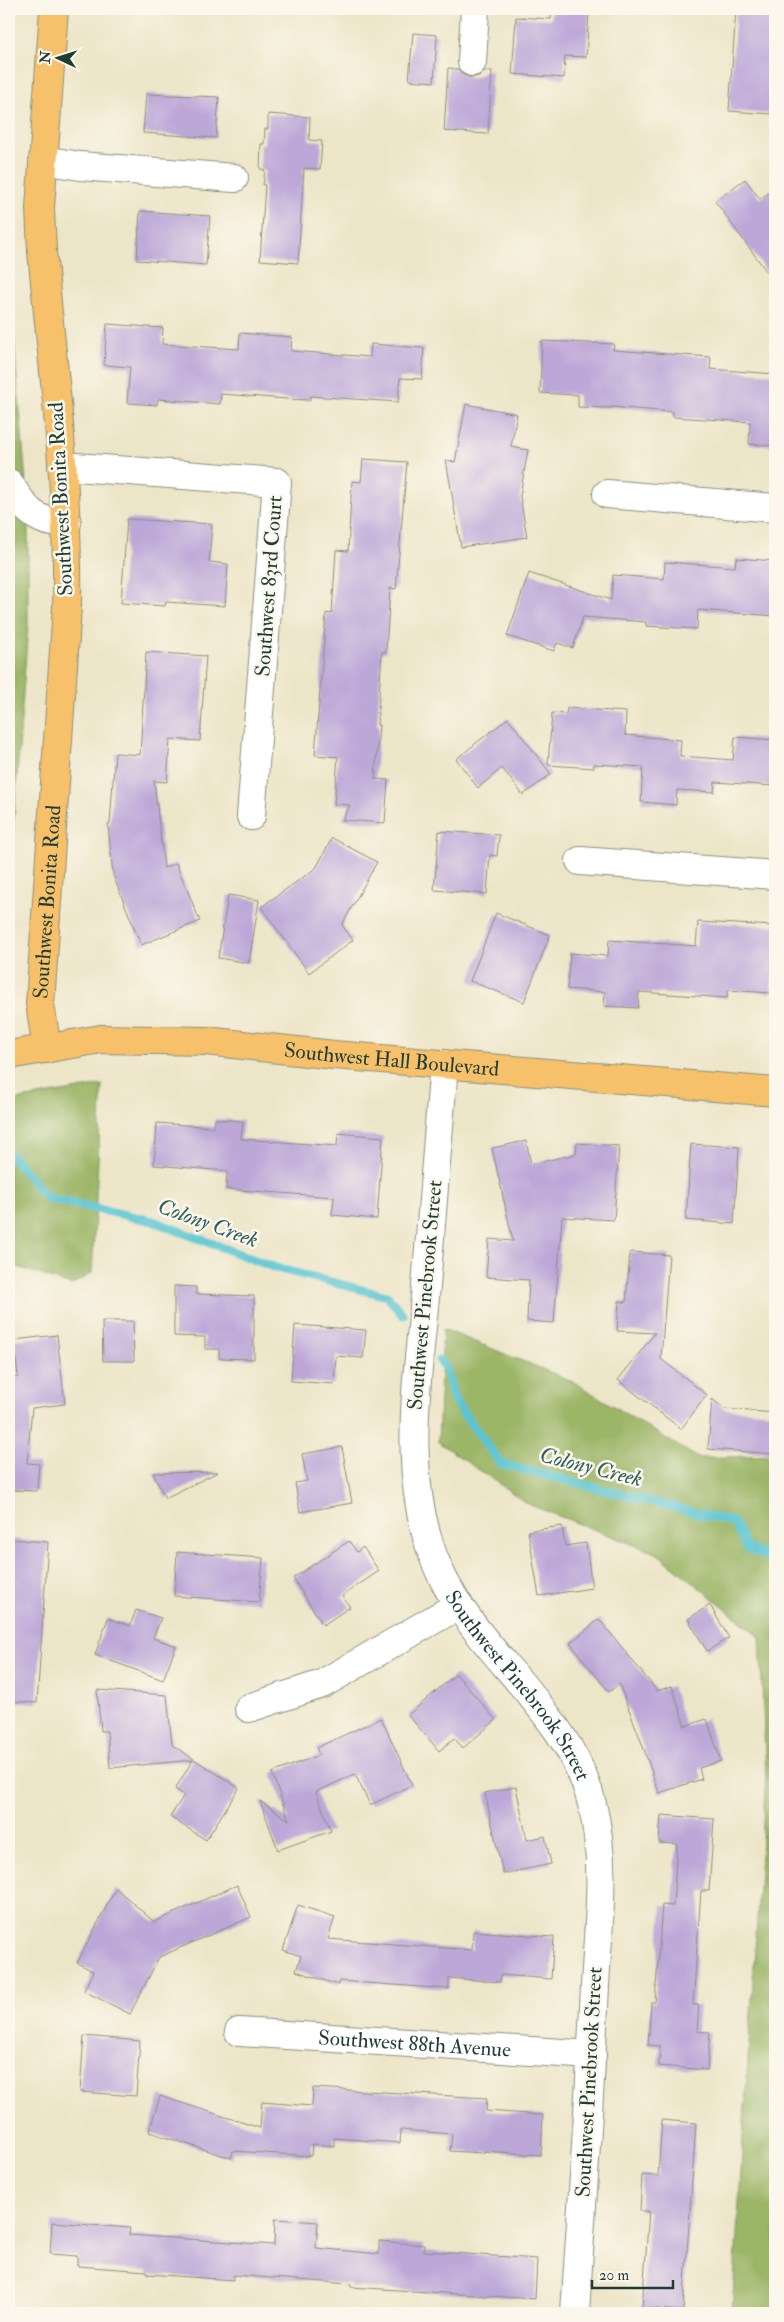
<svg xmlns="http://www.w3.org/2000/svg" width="784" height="2322" font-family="'IM FELL Double Pica',serif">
<rect width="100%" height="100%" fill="#fbf7ec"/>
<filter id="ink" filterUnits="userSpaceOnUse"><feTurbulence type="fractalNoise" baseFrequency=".02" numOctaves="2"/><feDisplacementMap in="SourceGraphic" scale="10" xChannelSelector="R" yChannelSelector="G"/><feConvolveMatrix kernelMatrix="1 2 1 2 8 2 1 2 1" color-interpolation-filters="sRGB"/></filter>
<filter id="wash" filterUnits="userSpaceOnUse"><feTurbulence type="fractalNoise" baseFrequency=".0096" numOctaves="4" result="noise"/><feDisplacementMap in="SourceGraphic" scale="20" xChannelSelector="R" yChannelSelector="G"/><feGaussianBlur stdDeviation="1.12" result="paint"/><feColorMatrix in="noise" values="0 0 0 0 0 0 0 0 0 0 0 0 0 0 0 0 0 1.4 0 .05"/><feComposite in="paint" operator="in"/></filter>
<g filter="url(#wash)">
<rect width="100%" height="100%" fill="#ede5c7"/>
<path fill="#9cb667" stroke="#5e7a4e" d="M9 280 27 495 9 472Z
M9 503 28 522V625L9 884Z
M102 1085 92 1273 71 1285 9 1264V1101Z
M443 1329 572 1381 698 1458 775 1455V2313H732L766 1776 760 1637 658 1554 530 1505 438 1442Z"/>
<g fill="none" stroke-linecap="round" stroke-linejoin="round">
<path stroke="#59c5d2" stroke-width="9" d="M9 1153 47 1198 153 1221 276 1268 387 1296 403 1315
M439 1360 446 1368 454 1400 501 1464 733 1522 747 1548 775 1560"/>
</g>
<g id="blocks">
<path fill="#bda7d8" d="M552 9 589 12 586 57 565 56 564 78 512 74 516 17 551 19Z
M736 9H775V81L773 114 729 111Z
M413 33 437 35 434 82 409 80Z
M448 68 458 69 463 75 471 78 479 76 485 71H492L488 134 444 131Z
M146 94 219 97 216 138 143 133Z
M268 114 310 117 309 140 322 141 320 169 304 168 298 263 260 260 265 185H263L265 170 260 169 261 144H264L265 129H268Z
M745 179 760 199 775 188V283L715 201Z
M140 211 210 216 206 265 137 260Z
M107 324 163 328 162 344 239 349 240 333 292 337 291 351 370 357 371 344 424 348 422 379 400 378 398 402 310 396V400L287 399 221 394 220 404 158 399 157 405 127 403 130 367 104 365Z
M542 341 614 344 613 350 711 357 710 369 775 374V446L749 444 750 422 673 417V412L611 407V408L578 407V395L540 393Z
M466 404 517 414 511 447 528 450 520 496 527 537 461 547 446 460 455 462Z
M363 459 407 462 396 589 390 588 386 652H382L377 725H379L375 779 388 780 385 823 342 820 350 805 334 804 338 757 315 755 326 613 332 614 336 550 348 551 352 481 361 482Z
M127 519 212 524 209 562 228 564 225 606 166 602 165 606 121 603Z
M736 558 775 561V616L698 610 697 629 646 626V622L583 617 573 648 557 643 554 651 507 636 529 573 611 600 613 575 664 579 665 562 735 567Z
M146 652 206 656 200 741 170 739 167 782 154 781 164 868 176 863 200 921 141 945 113 875 108 824H110L115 753 140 755Z
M567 708 626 712 625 735 681 740 680 756 733 760 735 737 775 740V786L715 782 714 792 677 790 676 805 641 802 643 767 594 764V768L548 765 552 713 566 714Z
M508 718 551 774 523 795 502 768 478 788 456 759Z
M439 831 499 835 497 856 490 855 487 894 434 890Z
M332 838 377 862 342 925 353 940 309 973 261 907 316 868Z
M228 895 259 900 249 963 218 958Z
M496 913 550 935 524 1002 470 981Z
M698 922 775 926V979H772L771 993 728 990 727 998 639 992 638 1008 604 1006 605 992 567 989 570 953 608 956 609 940 696 946Z
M215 1119 243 1121 241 1139 337 1146 338 1133 383 1137 377 1219 332 1215 334 1197 226 1189 227 1171 154 1165 157 1123 214 1127Z
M526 1141 531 1164 576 1154 577 1143 619 1146 614 1220 562 1217 554 1323 527 1321 529 1280 486 1277 489 1239 513 1241 492 1148Z
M691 1144 739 1147 734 1224 686 1220Z
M630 1252 669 1255 661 1359 707 1395 681 1429 618 1380 655 1333 617 1331 619 1301 626 1302Z
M174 1286 196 1287V1294L254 1296V1359L219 1358V1349H205V1337L174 1336Z
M102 1321H133L134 1361H103Z
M295 1325 366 1330 363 1358 336 1356 334 1384 291 1381Z
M57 1335 65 1404 32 1408 27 1463 39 1464 37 1491 9 1490V1378L18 1377 14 1340Z
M712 1399 725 1409 775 1413V1454L708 1449Z
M342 1447 352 1503 300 1512 295 1483 307 1481 302 1454Z
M218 1472 165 1498 153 1473Z
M562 1526 565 1546 586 1543 592 1588 539 1596 528 1531Z
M9 1539 48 1542 37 1703 9 1701Z
M349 1541 357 1552 363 1547 379 1571 342 1596 350 1607 323 1625 293 1578Z
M177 1552 263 1558 259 1602 174 1596Z
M710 1605 729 1638 707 1651 688 1619Z
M136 1610 161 1618 153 1638 176 1646 163 1680 95 1655 108 1618 130 1626Z
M599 1619 657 1691 672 1686 685 1726 707 1719 721 1761 699 1768 702 1779 659 1793 640 1738 619 1684 609 1692 570 1643Z
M456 1674 496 1720 463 1748 454 1738 439 1751 408 1715Z
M97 1690 167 1695 172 1745 239 1788 206 1840 170 1817 184 1795 175 1789 193 1760 110 1768 107 1731H101Z
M381 1718 412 1785 370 1805 355 1774 316 1792 331 1831 278 1850 260 1801 289 1820 272 1773 319 1755 316 1748Z
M516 1787 527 1840 545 1836 551 1864 503 1874 485 1793Z
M661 1815 714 1819 709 1891H701L693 2005H699L697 2031 710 2032 707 2070 659 2066 660 2046 648 2045 651 2002H655L662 1905 673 1906 677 1844 659 1843Z
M237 1885 251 1917 159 1957 130 2014 84 1991 93 1971 77 1963 116 1888 154 1922Z
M298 1905 335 1917 328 1939 472 1950 473 1931 554 1937 551 1979 501 1975 500 1982 449 1978V1989L339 1981 338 1985 296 1971 301 1956 283 1950Z
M84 2036 140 2041 136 2096 80 2092Z
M313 2088 487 2098 486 2111 543 2115 541 2155 484 2151 483 2153 450 2151 452 2134 401 2130 400 2143 334 2138V2146L312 2144 311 2156 233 2151 231 2158 149 2132 160 2096 260 2128 262 2102 312 2106Z
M662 2120 696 2123 683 2311 642 2308 649 2211H640L642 2175 658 2176Z
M275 2219 318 2222 316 2248 379 2254V2241L424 2245V2251L537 2259 535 2299 351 2287V2284L233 2275V2280L147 2274V2271L77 2266V2256L50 2254 52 2222 130 2228 129 2235 274 2245Z"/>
</g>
</g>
<g filter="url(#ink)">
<use href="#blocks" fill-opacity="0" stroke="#86917e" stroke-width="1"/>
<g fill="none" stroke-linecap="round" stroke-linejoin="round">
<defs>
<g id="minor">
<path d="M472 62 475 9"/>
<path d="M43 160 80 166 234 178"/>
<path d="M62 466 277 482 251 816"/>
<path d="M9 483C24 508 35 524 67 523"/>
<path d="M607 494 775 508"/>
<path d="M580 861 775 875"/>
<path id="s1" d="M444 1064C438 1138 432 1212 426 1286 418 1379 399 1481 439 1570 478 1656 569 1710 592 1804 607 1863 598 1926 595 1986 590 2095 582 2204 575 2313"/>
<path d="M249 1708 322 1684 459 1605"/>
<path id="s2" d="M239 2032 592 2055"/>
</g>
<g id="major">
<path id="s3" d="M47 1049 40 1004 67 607C69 488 53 370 42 251L40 208 54 9"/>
<path id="s4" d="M9 1055 101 1039 206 1041 334 1055 775 1092"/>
</g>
</defs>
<use href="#minor" stroke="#86917e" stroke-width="30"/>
<use href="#major" stroke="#86917e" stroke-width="30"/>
<use href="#minor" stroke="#fff" stroke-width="28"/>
<use href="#major" stroke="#f7c06b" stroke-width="28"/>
</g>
</g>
<g text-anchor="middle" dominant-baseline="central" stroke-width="5" stroke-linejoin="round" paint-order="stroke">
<g font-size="21" fill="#1f3d34" stroke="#fbf7ec">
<text transform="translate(61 499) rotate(-93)">Southwest Bonita Road</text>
<text transform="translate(269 586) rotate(-86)">Southwest 83rd Court</text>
<text stroke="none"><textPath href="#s3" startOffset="148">Southwest Bonita Road</textPath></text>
<text stroke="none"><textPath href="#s4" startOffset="385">Southwest Hall Boulevard</textPath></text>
<text transform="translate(425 1295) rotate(-85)">Southwest Pinebrook Street</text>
<text stroke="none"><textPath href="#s1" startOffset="651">Southwest Pinebrook Street</textPath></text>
<text stroke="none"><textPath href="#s2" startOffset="176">Southwest 88th Avenue</textPath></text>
<text transform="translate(589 2082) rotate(-87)">Southwest Pinebrook Street</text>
</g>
<g font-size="22" font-style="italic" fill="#2e5f5c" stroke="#fbf7ec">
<text transform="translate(208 1223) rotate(20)">Colony Creek</text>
<text transform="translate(591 1467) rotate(14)">Colony Creek</text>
</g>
</g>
<rect width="784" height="2322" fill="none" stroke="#fbf7ec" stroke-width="30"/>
<g transform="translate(58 58) rotate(274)" stroke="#fbf7ec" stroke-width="4" paint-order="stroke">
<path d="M0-4L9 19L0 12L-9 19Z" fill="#1f3d34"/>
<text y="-8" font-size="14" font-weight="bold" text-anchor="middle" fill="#1f3d34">N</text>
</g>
<path d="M592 2280v8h81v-8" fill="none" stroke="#1f3d34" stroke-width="2.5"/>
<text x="599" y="2280" font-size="15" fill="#1f3d34" stroke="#fbf7ec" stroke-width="4" paint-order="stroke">20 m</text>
</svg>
